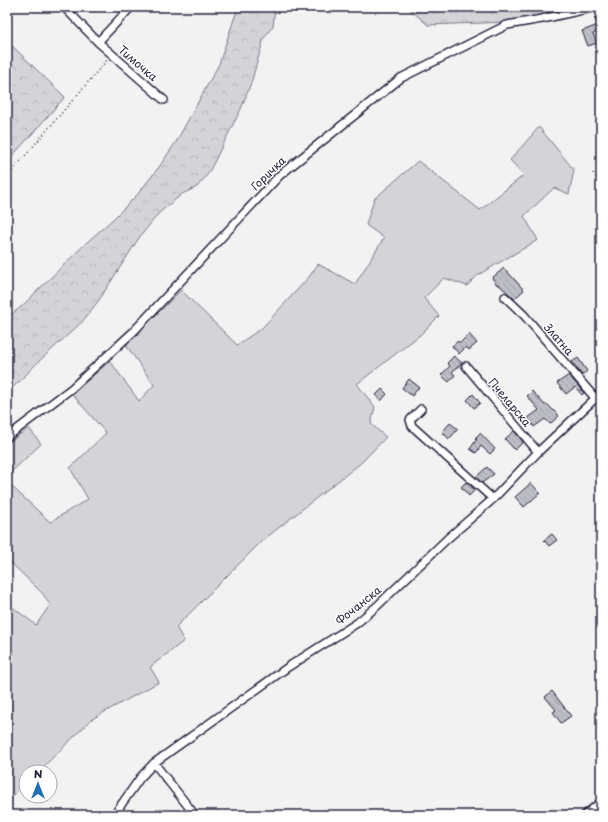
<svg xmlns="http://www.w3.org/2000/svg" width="608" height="822" font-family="'Playpen Sans',sans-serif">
<defs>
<pattern id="forest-crowns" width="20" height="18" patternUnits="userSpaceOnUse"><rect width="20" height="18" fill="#d3d3d8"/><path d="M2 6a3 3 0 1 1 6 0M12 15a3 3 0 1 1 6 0" fill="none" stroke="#b5b5ba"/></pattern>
<pattern id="building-back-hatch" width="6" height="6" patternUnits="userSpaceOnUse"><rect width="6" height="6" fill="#bebec6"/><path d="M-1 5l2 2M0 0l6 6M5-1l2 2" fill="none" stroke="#a3a3ab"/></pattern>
</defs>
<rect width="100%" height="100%" fill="#f2f2f3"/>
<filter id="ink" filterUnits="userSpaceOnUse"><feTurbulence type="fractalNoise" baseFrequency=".025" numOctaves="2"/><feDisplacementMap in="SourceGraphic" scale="8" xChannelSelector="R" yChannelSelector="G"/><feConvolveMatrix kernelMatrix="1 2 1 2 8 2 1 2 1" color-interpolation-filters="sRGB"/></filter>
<g filter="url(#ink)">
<path fill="#d3d3d8" stroke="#7a7a8a" d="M539 127 574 170 569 194 554 188 524 216 538 240 478 275 467 286 444 278 424 298 439 316 420 335 357 384 375 407 371 424 386 437 362 462 262 541 176 627 184 641 150 667 159 682 92 719 38 772H26V783L7 802V603L36 625 50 605 43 594 7 559V482L50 522 88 499 70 468 106 433 72 394 110 361 139 401 154 385 126 345 181 290 237 345 262 328 309 277 318 264 355 284 384 238 366 225 374 199 418 161 480 210 524 175 510 160Z
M29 428 41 444 7 476V444Z"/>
<path fill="url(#forest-crowns)" stroke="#7a7a8a" d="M238 7H275L273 26 264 38 251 83 241 109 208 174 197 187 182 194 159 213 139 238 99 300 82 322 37 363 20 381 7 392V318L21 307 86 243 113 219 137 195 159 167 176 142 219 64Z
M407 7H576L508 22 428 25Z
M7 41 65 97 7 162Z"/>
<path fill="url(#building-back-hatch)" stroke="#22223b" d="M601 15V31L600 30 593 34 597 43 588 46 582 31 598 25 594 18Z
M504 268 524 290 514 299 498 284 497 285 492 278Z
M469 334 477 343 469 350 466 347 459 354 452 346 458 341 460 343Z
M454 356 462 363 452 372 455 375 449 382 441 375 450 366 447 363Z
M578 358 587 371 582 375 572 362Z
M569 375 584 393 582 395 575 387 566 394 557 383Z
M409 379 419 387 412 396 402 388Z
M382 389 387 394 381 401 376 395Z
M532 391 545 405 547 404 559 416 550 424 545 419 534 427 528 418 539 410 527 396Z
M473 394 480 403 474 408 467 400Z
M450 423 458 429 449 439 442 432Z
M514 431 523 442 515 450 505 439Z
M480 433 495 449 490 454 481 446 476 453 470 449 477 439 475 438Z
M487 467 494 474 482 483 476 477Z
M466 482 475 490 469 496 461 487Z
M531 483 540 493 524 507 515 497Z
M552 534 557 540 549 546 544 540Z
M552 691 571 716 561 723 553 712 556 710 545 697Z"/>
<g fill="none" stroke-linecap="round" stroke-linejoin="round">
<defs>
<path id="minor" d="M64 7 98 42 131 7
M98 42 164 100
M505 297 524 315 595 398
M466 366 538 452
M421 409 410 420 412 426 493 499
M7 437 72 388 133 332 280 175 401 78 507 25 542 19 596 7
M154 763 195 815
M114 815 140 778 154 763 288 667 357 623 376 607 447 539 493 499 538 452 601 393
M585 815 601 802"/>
</defs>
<use href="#minor" stroke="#22223b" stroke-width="10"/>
<path stroke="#22223b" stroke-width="1.5" stroke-dasharray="1 3" stroke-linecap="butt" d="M593 173 601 181
M7 177 107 60"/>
<use href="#minor" stroke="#fff" stroke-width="7"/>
</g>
</g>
<g text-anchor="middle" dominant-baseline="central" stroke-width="3" stroke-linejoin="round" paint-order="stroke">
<g font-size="11" fill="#22223b" stroke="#fff">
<text transform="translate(138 63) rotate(41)">Тимочка</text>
<text transform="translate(268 173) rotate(-44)">Горичка</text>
<text transform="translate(559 339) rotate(49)">Златна</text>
<text transform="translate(510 402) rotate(50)">Пчеларска</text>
<text transform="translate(358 605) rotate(-39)">Фочанска</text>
</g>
</g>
<rect width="608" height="822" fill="none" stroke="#fff" stroke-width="24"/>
<rect x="12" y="12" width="584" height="798" fill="none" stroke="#22223b" stroke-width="1.5" filter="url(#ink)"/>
<g transform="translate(38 784)"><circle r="19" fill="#ffffff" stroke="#a7a7b1"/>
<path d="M0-3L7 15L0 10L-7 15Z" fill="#1f6fb2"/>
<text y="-6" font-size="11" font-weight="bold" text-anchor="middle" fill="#22223b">N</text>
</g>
</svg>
